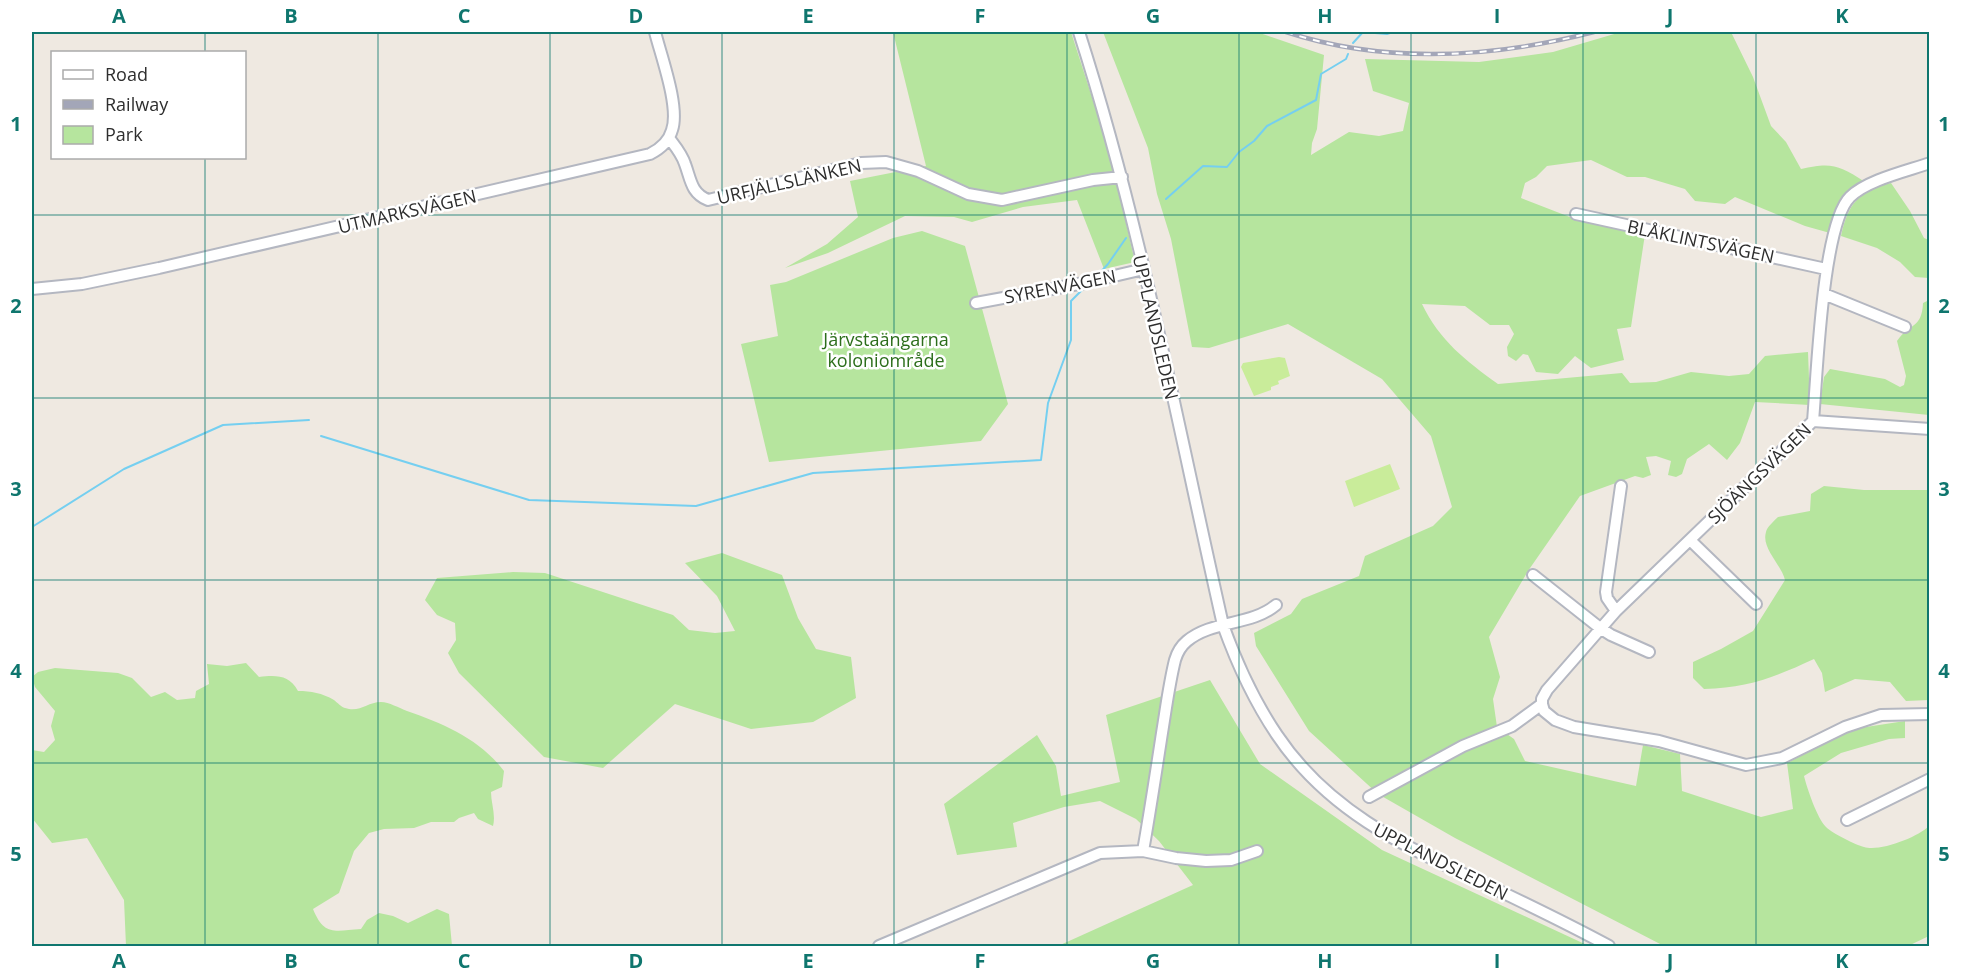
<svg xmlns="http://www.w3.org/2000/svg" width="1961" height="978" font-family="'Open Sans',sans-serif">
<rect width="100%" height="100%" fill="#efe9e1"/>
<path fill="#b6e59e" d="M893 32H1071L1110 153 1135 262 1104 269 1077 200 1023 207 972 222 954 217 905 216 828 253 785 268 827 244 858 217 850 181 926 166Z
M1103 32H1257L1324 55 1317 129 1312 143 1311 155 1349 132 1379 136 1403 131 1409 103 1373 91 1365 59 1479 62 1553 52 1621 32H1731L1753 77 1771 126 1786 142 1801 169C1831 162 1839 165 1865 182 1836 193 1837 207 1830 233L1805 226 1735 197 1725 204 1695 201 1685 189 1645 177H1627L1591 160 1547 166 1536 177 1525 183 1521 198 1575 219 1645 234 1631 327 1617 329 1624 360 1591 368 1575 356 1558 374 1536 372 1528 355 1523 354 1516 361 1508 356 1507 347 1514 334 1509 325H1490L1465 306 1422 304C1439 340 1466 361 1498 384L1622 373 1630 383 1656 382 1691 372 1729 376 1749 374 1765 356 1808 352 1810 405 1755 402 1740 443 1727 460 1709 444 1687 459 1682 474 1676 477 1668 475 1671 461 1656 456 1646 457 1651 475 1643 478 1635 476 1580 496 1528 571 1489 637 1500 677 1493 699 1497 727 1514 739 1525 761 1636 786 1643 745 1680 754 1682 791 1761 817 1793 809 1787 763 1853 729 1905 721V738L1889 739 1841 753 1804 776C1807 788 1817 818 1826 827 1832 833 1856 845 1864 847 1880 852 1918 837 1929 826V936L1908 946H1664L1455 838 1378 794 1309 731 1256 646 1254 633 1291 614 1302 599 1359 576 1365 556 1433 526 1452 507 1431 436 1382 379 1288 324 1209 348 1192 347 1171 239 1157 194 1148 148Z
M1891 183 1910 211 1924 238 1929 240V278L1915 277 1900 262 1877 248 1841 236C1848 204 1858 191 1891 183Z
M922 231 965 246 1008 404 981 441 769 462 741 344 778 336 770 285 786 282 893 238Z
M1929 300V415L1820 404 1824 377 1830 369 1885 379 1900 387 1904 385 1906 376 1897 341C1909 323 1922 329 1923 303Z
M1824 486 1864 490H1929V700L1906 701 1890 682 1855 679 1825 692 1822 673 1814 659C1775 677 1748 688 1704 689L1693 678V662L1721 649 1753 631 1785 580C1781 564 1761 548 1766 532 1767 527 1774 521 1778 517L1810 511 1811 494Z
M722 553 782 575 798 618 816 649 851 657 856 698 813 722 751 729 675 704 603 768 544 757 459 673 448 653 456 640 455 623 437 615 425 600 437 578 513 572 545 573 673 615 689 630 715 633 735 631 717 596 685 563Z
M246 663 259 677C277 675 289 675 298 691 311 691 322 693 334 700 338 703 341 707 345 708 360 713 367 702 381 702 389 702 399 708 407 711 444 724 480 739 504 771L502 787 491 792C491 803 496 815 493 826L478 819 474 813 459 818 454 822H431L414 828 384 829 369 833 354 851 339 893 313 909C324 936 334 931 361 929L367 920 379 913 393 916 408 923 437 909 449 914 452 946H126L124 900 87 838 52 843 32 818V750L44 752 55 740 51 726 55 711 35 687 32 677 38 672 55 668 118 673 132 678 151 697 165 692 177 700 195 698 196 691 209 684 207 664 227 666Z
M1210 680 1260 764 1382 850 1589 946H1058L1193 885 1159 841 1136 819 1100 801 1064 807 1013 823 1017 847 957 855 944 804 1037 735 1056 766 1061 796 1120 782 1106 715Z"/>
<path fill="#c9ec9a" d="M1279 357 1285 358 1290 376 1278 381 1279 384 1271 387V390L1254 396 1241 367 1243 363Z
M1390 464 1400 489 1354 507 1345 481Z"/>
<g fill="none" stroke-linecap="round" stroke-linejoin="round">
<path stroke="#75cff0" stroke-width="2" d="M1363 32 1387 34 1393 32
M1353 43 1363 32
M1166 199 1203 166 1227 167 1239 152 1254 141 1267 126 1316 100 1321 74 1346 59 1348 54
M1098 275 1108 264 1126 238
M321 436 529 500 696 506 813 473 1041 460 1048 403 1071 340V301L1085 287
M32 527 124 469 223 425 309 420"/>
<defs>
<path id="minor" d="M1079 32C1141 225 1178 427 1223 625 1237 664 1254 701 1277 735 1330 814 1409 848 1491 887 1531 906 1570 925 1609 946
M669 138C675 146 682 154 685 164 691 180 691 193 708 200L861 163 886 162 918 171 968 194 1002 200 1093 180 1122 177
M1576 214 1826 269
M32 289 82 284 159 268 650 154C660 149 669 141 672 130 680 107 661 56 655 32
M1824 294 1905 327
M976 303 1084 283 1144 269
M1813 421 1930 429
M1690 540 1756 604
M1533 575 1600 628 1611 635 1649 652
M1616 611 1607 598 1606 592 1621 486
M1542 704V699L1547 690 1616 611 1813 421C1817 377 1822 225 1850 197 1867 180 1907 171 1930 163
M1542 704 1544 711 1555 720 1574 727 1659 741 1746 765 1782 758 1845 727 1881 715 1930 714
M1369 797 1463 746 1512 726 1542 704
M1847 820 1930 779
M1143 851C1150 812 1156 772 1162 733 1166 709 1169 684 1175 660 1177 653 1181 646 1187 641 1212 620 1251 626 1276 605
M879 946 1100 853 1143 851 1176 858 1206 861 1231 860 1257 851"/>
</defs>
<use href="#minor" stroke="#b4b7c1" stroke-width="14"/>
<use href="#minor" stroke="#fff" stroke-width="10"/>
<defs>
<path id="rail" d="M1286 32C1387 65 1492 58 1594 32"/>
</defs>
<use href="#rail" stroke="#a3a6b8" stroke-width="4.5"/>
<use href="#rail" stroke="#fff" stroke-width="2" stroke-dasharray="7" stroke-linecap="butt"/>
</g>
<path fill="none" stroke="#0f766e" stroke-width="1.5" stroke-opacity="0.55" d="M205 32V52M378 32V946M550 32V946M722 32V946M894 32V946M1067 32V946M1239 32V946M1411 32V946M1583 32V946M1756 32V946M205 158V946M32 215H1930M32 398H1930M32 580H1930M32 763H1930"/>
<g text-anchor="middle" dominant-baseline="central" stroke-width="5" stroke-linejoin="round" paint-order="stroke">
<g font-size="18" fill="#2e2e2e" stroke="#fff">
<text transform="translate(789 181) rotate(-13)">URFJÄLLSLÄNKEN</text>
<text transform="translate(407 211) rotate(-13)">UTMARKSVÄGEN</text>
<text transform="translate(1701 241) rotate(12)">BLÅKLINTSVÄGEN</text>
<text transform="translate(1060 286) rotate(-11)">SYRENVÄGEN</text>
<text transform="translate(1156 327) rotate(77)">UPPLANDSLEDEN</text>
<text transform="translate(1759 473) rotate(-44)">SJÖÄNGSVÄGEN</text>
<text transform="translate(1441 861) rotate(27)">UPPLANDSLEDEN</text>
</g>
<g font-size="18" fill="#2c6e1b" stroke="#fff">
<text x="886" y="339">Järvstaängarna<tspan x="886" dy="21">koloniområde</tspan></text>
</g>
</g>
<rect width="1961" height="978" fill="none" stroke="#ffffff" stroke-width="66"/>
<rect x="51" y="51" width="195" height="108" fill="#ffffff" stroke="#ababab" stroke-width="1.5"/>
<rect x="63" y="70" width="30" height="9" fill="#ffffff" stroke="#ababab" stroke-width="1.5"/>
<text x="105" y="81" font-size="18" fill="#2e2e2e">Road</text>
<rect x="63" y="100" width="30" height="9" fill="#a3a6b8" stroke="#ababab" stroke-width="1.5"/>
<text x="105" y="111" font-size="18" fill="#2e2e2e">Railway</text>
<rect x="63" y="126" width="30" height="18" fill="#b6e59e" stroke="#ababab" stroke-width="1.5"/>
<text x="105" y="141" font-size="18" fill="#2e2e2e">Park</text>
<rect x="33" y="33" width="1895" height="912" fill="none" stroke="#0f766e" stroke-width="2"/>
<g font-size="20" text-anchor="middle" font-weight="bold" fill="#0f766e">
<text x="119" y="23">A</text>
<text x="291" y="23">B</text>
<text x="464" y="23">C</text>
<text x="636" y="23">D</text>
<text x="808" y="23">E</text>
<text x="980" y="23">F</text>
<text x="1153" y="23">G</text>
<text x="1325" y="23">H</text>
<text x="1497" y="23">I</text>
<text x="1670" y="23">J</text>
<text x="1842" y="23">K</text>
<text x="16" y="131">1</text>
<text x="1944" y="131">1</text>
<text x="16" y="313">2</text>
<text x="1944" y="313">2</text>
<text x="16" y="496">3</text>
<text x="1944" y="496">3</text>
<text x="16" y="678">4</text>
<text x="1944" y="678">4</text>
<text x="16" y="861">5</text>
<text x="1944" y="861">5</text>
<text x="119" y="968">A</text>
<text x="291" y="968">B</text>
<text x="464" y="968">C</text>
<text x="636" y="968">D</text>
<text x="808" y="968">E</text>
<text x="980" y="968">F</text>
<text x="1153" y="968">G</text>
<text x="1325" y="968">H</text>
<text x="1497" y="968">I</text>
<text x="1670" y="968">J</text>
<text x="1842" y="968">K</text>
</g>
</svg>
